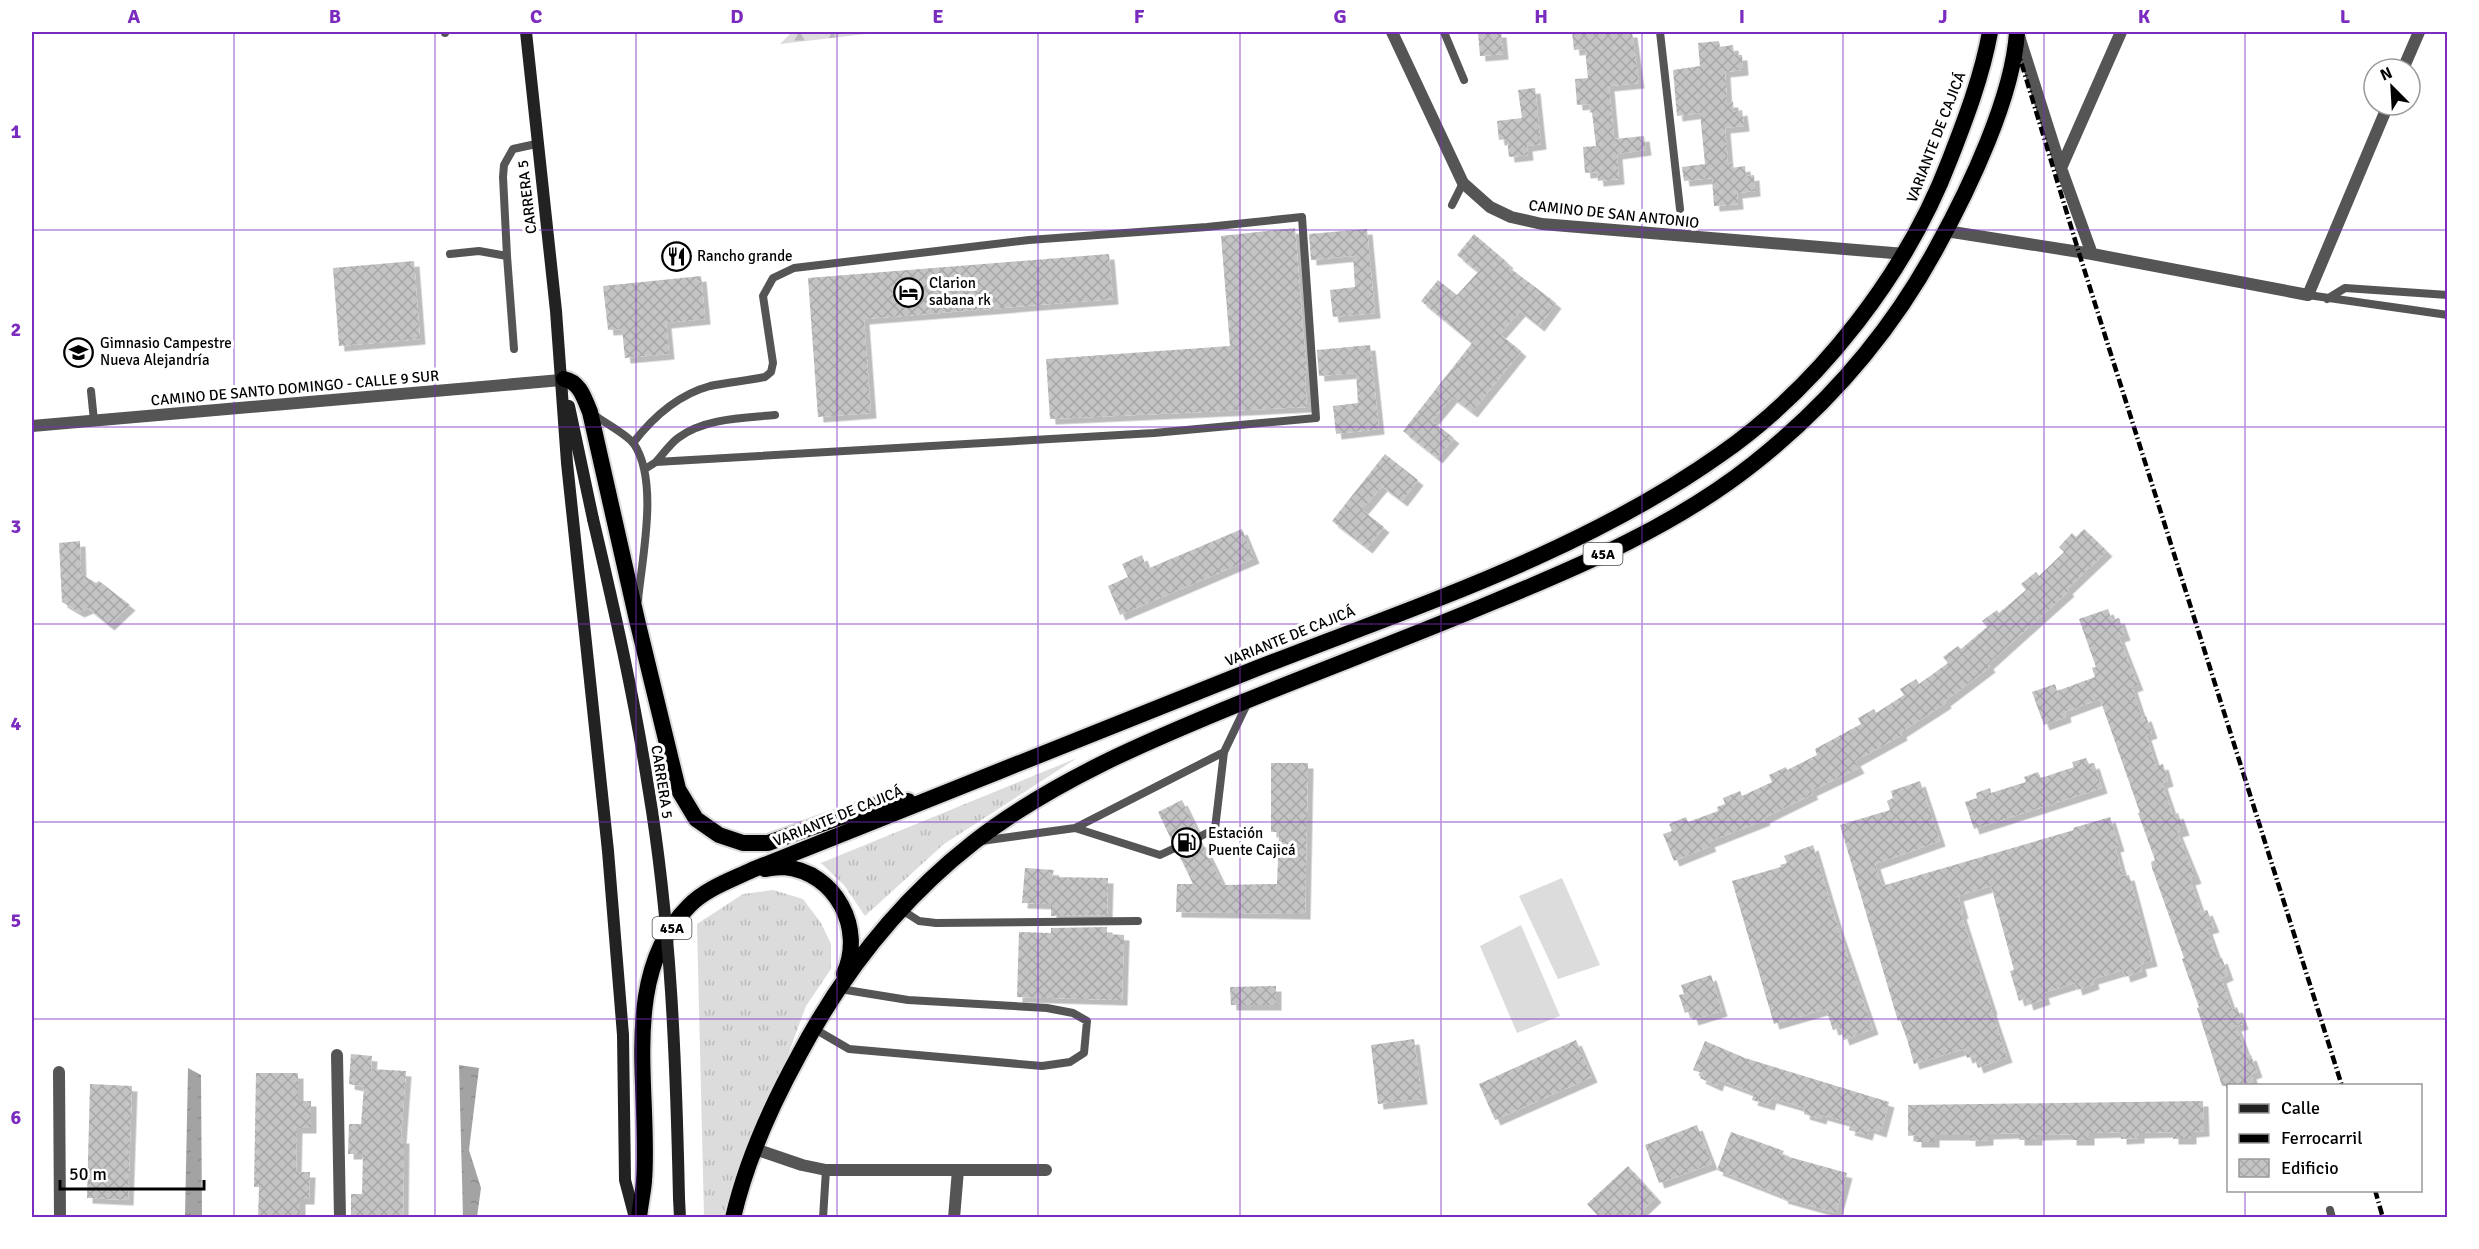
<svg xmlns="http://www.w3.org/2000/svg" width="2479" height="1249" font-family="Signika,sans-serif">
<defs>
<pattern id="grass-tufts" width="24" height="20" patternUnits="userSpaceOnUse" patternTransform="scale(1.5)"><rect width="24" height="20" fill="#dcdcdc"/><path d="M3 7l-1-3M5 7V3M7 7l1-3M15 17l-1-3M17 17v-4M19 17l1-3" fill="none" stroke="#bbb"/></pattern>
<pattern id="forest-firs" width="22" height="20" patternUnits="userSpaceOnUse" patternTransform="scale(1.5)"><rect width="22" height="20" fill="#dcdcdc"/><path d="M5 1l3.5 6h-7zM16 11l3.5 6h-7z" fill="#bbb"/></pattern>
<pattern id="water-ripples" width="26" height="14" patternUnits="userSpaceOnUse" patternTransform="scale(1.5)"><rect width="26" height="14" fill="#a3a3a3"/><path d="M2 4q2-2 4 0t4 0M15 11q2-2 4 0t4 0" fill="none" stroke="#8b8b8b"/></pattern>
<pattern id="building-cross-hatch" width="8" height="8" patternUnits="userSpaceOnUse" patternTransform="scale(1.5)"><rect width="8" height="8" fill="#c4c4c4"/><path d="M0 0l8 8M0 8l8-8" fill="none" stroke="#a7a7a7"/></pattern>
<filter id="shadow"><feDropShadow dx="5.5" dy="5.5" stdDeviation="0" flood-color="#0004"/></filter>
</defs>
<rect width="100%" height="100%" fill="#fff"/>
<path fill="url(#grass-tufts)" d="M1077 758 944 844 865 916 844 885 821 863Z
M773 890 803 899 821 923 831 944V969L806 1006 728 1217H704L697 924 743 894Z"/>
<path fill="url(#forest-firs)" d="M792 32H883L780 44Z"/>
<path fill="#dcdcdc" d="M1562 878 1600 965 1558 979 1519 896Z
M1521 925 1560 1016 1517 1033 1480 946Z"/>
<path fill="url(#water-ripples)" d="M459 1065 479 1068 469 1150 481 1188 477 1217H463Z
M188 1068 201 1075 202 1217H185Z"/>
<path fill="url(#building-cross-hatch)" filter="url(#shadow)" d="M1478 32H1501L1503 54 1480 56Z
M1572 32H1632L1639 83 1609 86 1614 139 1644 136 1646 150 1617 154 1619 179 1598 181 1597 172 1585 173 1583 147 1596 146 1592 112 1590 113 1589 104 1577 105 1575 79 1588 78 1585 49 1574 50Z
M1719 41 1720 47 1733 45 1734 55H1742L1743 70 1725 72 1727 102H1733L1734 112 1742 110 1744 126 1725 128 1728 162H1732V168L1745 166 1746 176 1754 175 1755 191 1737 193 1738 204 1714 206 1712 178 1684 181 1682 167 1705 164 1700 113 1677 116 1673 70 1700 66 1698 43Z
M1535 88 1541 144 1527 146 1528 155 1509 157 1507 139 1499 140 1497 121 1522 118 1518 90Z
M1295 228 1307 377H1305L1307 407 1050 419 1046 359 1230 346 1221 236Z
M1367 229 1375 313 1333 317 1330 290 1355 287 1353 256 1311 260 1309 234Z
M1474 234 1508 263 1506 265 1556 303 1539 326 1520 311 1500 334 1521 351 1472 412 1452 397 1432 421 1454 438 1437 458 1403 431 1472 343 1421 301 1438 280 1457 295 1478 272 1457 255Z
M1109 254 1113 299 864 319 871 413 818 417 808 278Z
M414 261 420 339 339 346 333 268Z
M701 276 705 319 666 323 669 354 625 358 622 329 608 330 603 286Z
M1370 345 1379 429 1336 434 1333 406 1358 403 1356 373 1319 376 1317 350Z
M1385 454 1418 480 1402 501 1382 486 1362 510 1384 527 1367 548 1332 521Z
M1242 529 1254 558 1120 615 1108 586 1128 577 1122 564 1142 555 1147 569Z
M2084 529 2107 551 2067 589 2069 591 1988 664 1990 667 1945 701 1946 703 1901 732 1902 735 1855 761 1859 768 1811 791 1813 794 1764 818 1765 820 1709 842 1711 846 1674 861 1663 834 1672 831 1669 824 1686 817 1688 822 1718 811 1717 807 1725 804 1723 798 1740 791 1742 796 1772 782 1769 775 1786 767 1787 770 1817 755 1815 749 1861 724 1858 718 1874 709 1876 713 1904 695 1900 689 1916 679 1919 684 1948 663 1943 657 1958 646 1961 649 1987 627 1982 621 1997 610 1999 613 2026 590 2021 584 2036 572 2039 576 2064 552 2059 547 2072 533 2076 537Z
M80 541 81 574 96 583 99 581 130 605 109 625 88 608 79 612 62 602 59 543Z
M2108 609 2112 620 2119 618 2125 635 2119 637 2138 685 2132 687 2142 717 2146 716 2152 733 2146 735 2156 766 2163 764 2168 781 2162 783 2173 815 2178 813 2184 830 2177 832 2196 878 2190 880 2201 912 2207 910 2214 927 2207 929 2218 960 2222 958 2228 975 2221 978 2232 1009 2237 1007 2243 1024 2236 1026 2247 1056 2251 1055 2257 1072 2251 1074 2253 1081 2242 1086H2222L2197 1008 2199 1007 2182 959 2184 958 2152 868 2151 862 2155 860 2138 813H2140L2100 699 2065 712 2066 717 2044 725 2032 692 2055 684 2057 691 2095 677 2092 668 2096 667 2079 619Z
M2086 758 2089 764 2094 763 2102 788 1974 829 1965 802 1977 798 1976 793 1990 788 1991 793 2026 782 2024 777 2038 772 2041 778 2074 767 2072 762Z
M1271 763H1308L1305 914 1176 912 1177 884H1193L1178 853 1181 849 1180 845 1173 843 1158 812 1182 800 1197 831 1193 839 1196 842H1202L1223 885 1277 884 1279 832H1271Z
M1920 781 1940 841 1875 864 1882 886 2074 830 2073 828 2110 817 2119 846 2115 847 2123 876 2129 875 2152 961 2140 964 2142 971 2125 977 2123 970 2093 979 2094 984 2077 990 2075 983 2043 993 2045 999 2028 1005 2026 998 2019 1001 2010 971 2014 970 1991 886 1958 896 1963 913 1961 914 1992 1009 1991 1010 2007 1057 1978 1068 1974 1056 1967 1058 1964 1049 1914 1064 1907 1039 1900 1020 1898 1021 1840 825 1890 810 1887 801 1893 798 1891 791Z
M1813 845 1839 931 1873 1029 1844 1040 1840 1028 1833 1030 1826 1009 1774 1024 1732 881 1781 867 1780 865 1787 863 1784 856Z
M1025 868 1054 870 1052 877 1108 878 1107 915 1051 916V904L1022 903Z
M1107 927V934L1124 935 1122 1000 1017 997 1019 932 1051 933V928Z
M1711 975 1722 1011 1693 1020 1690 1011 1685 1013 1679 995 1684 994 1681 985Z
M1276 986V1005H1231L1230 987Z
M1414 1039 1422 1099 1378 1104 1371 1045Z
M1576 1040 1592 1077 1495 1120 1479 1084Z
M1705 1041 1745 1058 1889 1102 1881 1132 1869 1128 1867 1135 1849 1130 1851 1123 1822 1115 1821 1119 1804 1114 1805 1108 1771 1098 1769 1105 1752 1100 1754 1093 1719 1080 1717 1086 1700 1078 1702 1073 1693 1070Z
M351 1054 372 1056 371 1069 406 1071 401 1138H404L403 1218H351V1194H362L363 1154H348L349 1124H361L364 1087 349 1084Z
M256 1073H298V1101H311V1128H297L296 1172H310L309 1199H300V1218H258L259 1187H254Z
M90 1084 132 1086 128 1200 87 1198Z
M2203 1101 2204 1131 2191 1132V1139H2173V1132L2139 1133V1138L2121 1139V1132L2089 1133V1140H2071V1134L2037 1135V1140H2019V1133L1988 1134V1140L1970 1141V1135H1934V1142H1916V1135L1908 1136V1105Z
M1697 1125 1712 1164 1659 1183 1645 1145Z
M1731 1132 1784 1151 1782 1155 1847 1173 1836 1213 1782 1198 1783 1196 1717 1170Z
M1628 1166 1656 1197 1634 1218H1600L1587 1204Z"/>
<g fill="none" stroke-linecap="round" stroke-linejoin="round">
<defs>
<path id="trunk" d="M564 379C580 382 584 398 590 412L637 620 678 789 696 819 719 835 743 843H768L872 806 908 801
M765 869C771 868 778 867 784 867 836 872 865 929 844 974
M639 1218C640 1206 643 1193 644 1181 651 1093 618 976 689 906 705 889 731 880 752 870 918 804 1084 737 1250 671 1410 608 1580 554 1721 454 1821 384 1907 272 1950 159 1966 118 1982 76 1990 32
M733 1218C746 1161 771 1106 799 1055 842 974 901 899 974 842 1054 780 1150 740 1243 702 1326 668 1410 637 1493 602 1583 565 1676 525 1753 464 1829 404 1891 332 1937 247 1969 189 2013 97 2017 32"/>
</defs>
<use href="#trunk" stroke="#dbdbdb" stroke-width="20"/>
<path stroke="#555" stroke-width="8" d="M445 32V33
M1444 32 1464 80
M1660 32 1680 209
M1452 205 1463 183
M450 254 479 251 507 256 503 177 504 165 513 149 536 144
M507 256 514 349
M2308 295 2448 315
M2327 299 2345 288 2448 295
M91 391 94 421
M593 414C603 422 627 434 634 444 659 481 642 558 638 600
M633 443C653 417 677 395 710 386 728 382 746 381 765 377L771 372 773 363 763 296 773 278 794 268 1029 240 1207 227 1302 217 1316 418 1154 433 656 462 645 469
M656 462C663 454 670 444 678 438 704 418 744 418 775 415
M1075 828 1160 855 1175 848
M1199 837 1215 829 1224 752
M981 841 1075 828 1224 752 1247 704
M902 910 919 921 936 923 1138 921
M813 1028 849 1049 1042 1066 1070 1062 1084 1053 1087 1021 1073 1013 1047 1008 908 1000 840 989
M2330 1210 2332 1218
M823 1218 826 1170"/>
<path stroke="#555" stroke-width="12" d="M1392 32 1463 183 1490 207 1511 217 1542 224 1905 254
M2018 33 2061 168 2092 254
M2403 69 2419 32
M2061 168 2121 32
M1946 231 2092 254 2308 295 2388 105
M32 426 561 380
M337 1055 340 1218
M59 1072 60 1218
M755 1149 802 1165 826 1170H1046
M954 1218 958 1170"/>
<path stroke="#222" stroke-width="12" d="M526 32 556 311 567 463 608 851 623 1035 625 1180 635 1218
M569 406 593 519
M679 1198 680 1218"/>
<use href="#trunk" stroke="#000" stroke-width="16"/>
<path stroke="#000" stroke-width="4.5" stroke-dasharray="9 3 1.5 3" stroke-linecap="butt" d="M2012 32 2079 253 2342 1086
M2375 1190 2383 1218"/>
<path stroke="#222" stroke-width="12" d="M593 519C614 608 634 696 648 786 671 922 676 1060 679 1198"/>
</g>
<path fill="none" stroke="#7b2cbf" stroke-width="1.5" stroke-opacity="0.55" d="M234 32V1218M435 32V1218M636 32V1218M837 32V1218M1038 32V1218M1240 32V1218M1441 32V1218M1642 32V1218M1843 32V1218M2044 32V1218M2245 32V1086M32 230H2448M32 427H2448M32 624H2448M32 822H2448M32 1019H2448M2245 1190V1218"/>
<defs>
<symbol id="restaurant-ring" viewBox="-11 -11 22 22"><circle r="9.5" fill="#fff" stroke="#000" stroke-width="1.5"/><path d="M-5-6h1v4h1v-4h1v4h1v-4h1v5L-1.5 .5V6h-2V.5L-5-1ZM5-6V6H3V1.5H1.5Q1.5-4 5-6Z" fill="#000"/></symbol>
<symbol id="hotel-ring" viewBox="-11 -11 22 22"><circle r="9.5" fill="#fff" stroke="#000" stroke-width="1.5"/><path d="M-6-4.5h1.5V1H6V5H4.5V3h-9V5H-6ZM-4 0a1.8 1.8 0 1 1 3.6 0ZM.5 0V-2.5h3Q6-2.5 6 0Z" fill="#000"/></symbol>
<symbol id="school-ring" viewBox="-11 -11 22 22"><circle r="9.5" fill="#fff" stroke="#000" stroke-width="1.5"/><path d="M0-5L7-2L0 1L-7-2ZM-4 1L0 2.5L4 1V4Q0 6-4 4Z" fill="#000"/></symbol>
<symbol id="fuel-ring" viewBox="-11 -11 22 22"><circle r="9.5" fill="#fff" stroke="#000" stroke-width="1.5"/><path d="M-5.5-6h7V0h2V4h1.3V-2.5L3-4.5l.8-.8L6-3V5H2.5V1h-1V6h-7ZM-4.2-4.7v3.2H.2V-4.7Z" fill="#000"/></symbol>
</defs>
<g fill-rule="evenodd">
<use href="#restaurant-ring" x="660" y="240" width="33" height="33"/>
<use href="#hotel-ring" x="892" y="276" width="33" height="33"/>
<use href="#school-ring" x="62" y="336" width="33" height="33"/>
<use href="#fuel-ring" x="1170" y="826" width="33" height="33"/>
</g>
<g text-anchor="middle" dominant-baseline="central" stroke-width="6" stroke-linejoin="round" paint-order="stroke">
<g fill="#fff" stroke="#4c4c4c" stroke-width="1.5">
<rect x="1583.5" y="543" width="39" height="22" rx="4.5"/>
<rect x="652.5" y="917" width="39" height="22" rx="4.5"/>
</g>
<g font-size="14" font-weight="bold" fill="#000">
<text x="1603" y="554">45A</text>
<text x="672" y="928">45A</text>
</g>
<g font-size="15" fill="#000" stroke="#fff">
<text transform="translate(1936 137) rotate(-69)">VARIANTE DE CAJICÁ</text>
<text transform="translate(527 197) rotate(-97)">CARRERA 5</text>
<text transform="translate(1614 214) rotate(6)">CAMINO DE SAN ANTONIO</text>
<text transform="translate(295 388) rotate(-5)">CAMINO DE SANTO DOMINGO - CALLE 9 SUR</text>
<text transform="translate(1290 636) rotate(-22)">VARIANTE DE CAJICÁ</text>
<text transform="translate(662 782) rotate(81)">CARRERA 5</text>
<text transform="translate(838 816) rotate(-22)">VARIANTE DE CAJICÁ</text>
</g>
<g font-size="15" fill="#000" stroke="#fff" text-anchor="start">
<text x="697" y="256">Rancho grande</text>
<text x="929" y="283">Clarion<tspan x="929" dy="17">sabana rk</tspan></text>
<text x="100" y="343">Gimnasio Campestre<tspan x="100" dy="17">Nueva Alejandría</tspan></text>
<text x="1208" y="833">Estación<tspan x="1208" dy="17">Puente Cajicá</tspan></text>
</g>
</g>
<rect width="2479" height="1249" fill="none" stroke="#ffffff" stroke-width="66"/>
<rect x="2227" y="1084" width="195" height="108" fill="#ffffff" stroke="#999999" stroke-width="1.5"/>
<rect x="2239" y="1104" width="30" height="9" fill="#222222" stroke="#999999" stroke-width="1.5"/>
<text x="2281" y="1114" font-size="18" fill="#000000">Calle</text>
<rect x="2239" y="1134" width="30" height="9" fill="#000000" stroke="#999999" stroke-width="1.5"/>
<text x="2281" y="1144" font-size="18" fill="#000000">Ferrocarril</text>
<rect x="2239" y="1159" width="30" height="18" fill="url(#building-cross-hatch)" stroke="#999999" stroke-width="1.5"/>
<text x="2281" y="1174" font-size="18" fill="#000000">Edificio</text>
<g transform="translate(2392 87) rotate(336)"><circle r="28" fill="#ffffff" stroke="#999999" stroke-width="1.5"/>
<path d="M0-4.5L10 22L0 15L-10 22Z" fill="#000000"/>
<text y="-9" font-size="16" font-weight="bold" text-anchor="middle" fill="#000000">N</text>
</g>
<path d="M60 1180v9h144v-9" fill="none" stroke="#000000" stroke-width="3"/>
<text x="69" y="1180" font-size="18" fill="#000000" stroke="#ffffff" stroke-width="4.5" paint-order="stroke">50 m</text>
<rect x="33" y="33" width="2413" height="1183" fill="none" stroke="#7b2cbf" stroke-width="2"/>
<g font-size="20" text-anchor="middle" font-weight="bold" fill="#7b2cbf">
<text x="134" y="23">A</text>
<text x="335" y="23">B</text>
<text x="536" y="23">C</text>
<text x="737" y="23">D</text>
<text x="938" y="23">E</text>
<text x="1139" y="23">F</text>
<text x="1340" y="23">G</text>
<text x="1541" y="23">H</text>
<text x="1742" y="23">I</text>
<text x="1943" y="23">J</text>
<text x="2144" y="23">K</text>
<text x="2345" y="23">L</text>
<text x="16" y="138">1</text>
<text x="16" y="336">2</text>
<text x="16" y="533">3</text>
<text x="16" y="730">4</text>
<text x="16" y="927">5</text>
<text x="16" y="1124">6</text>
</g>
</svg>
